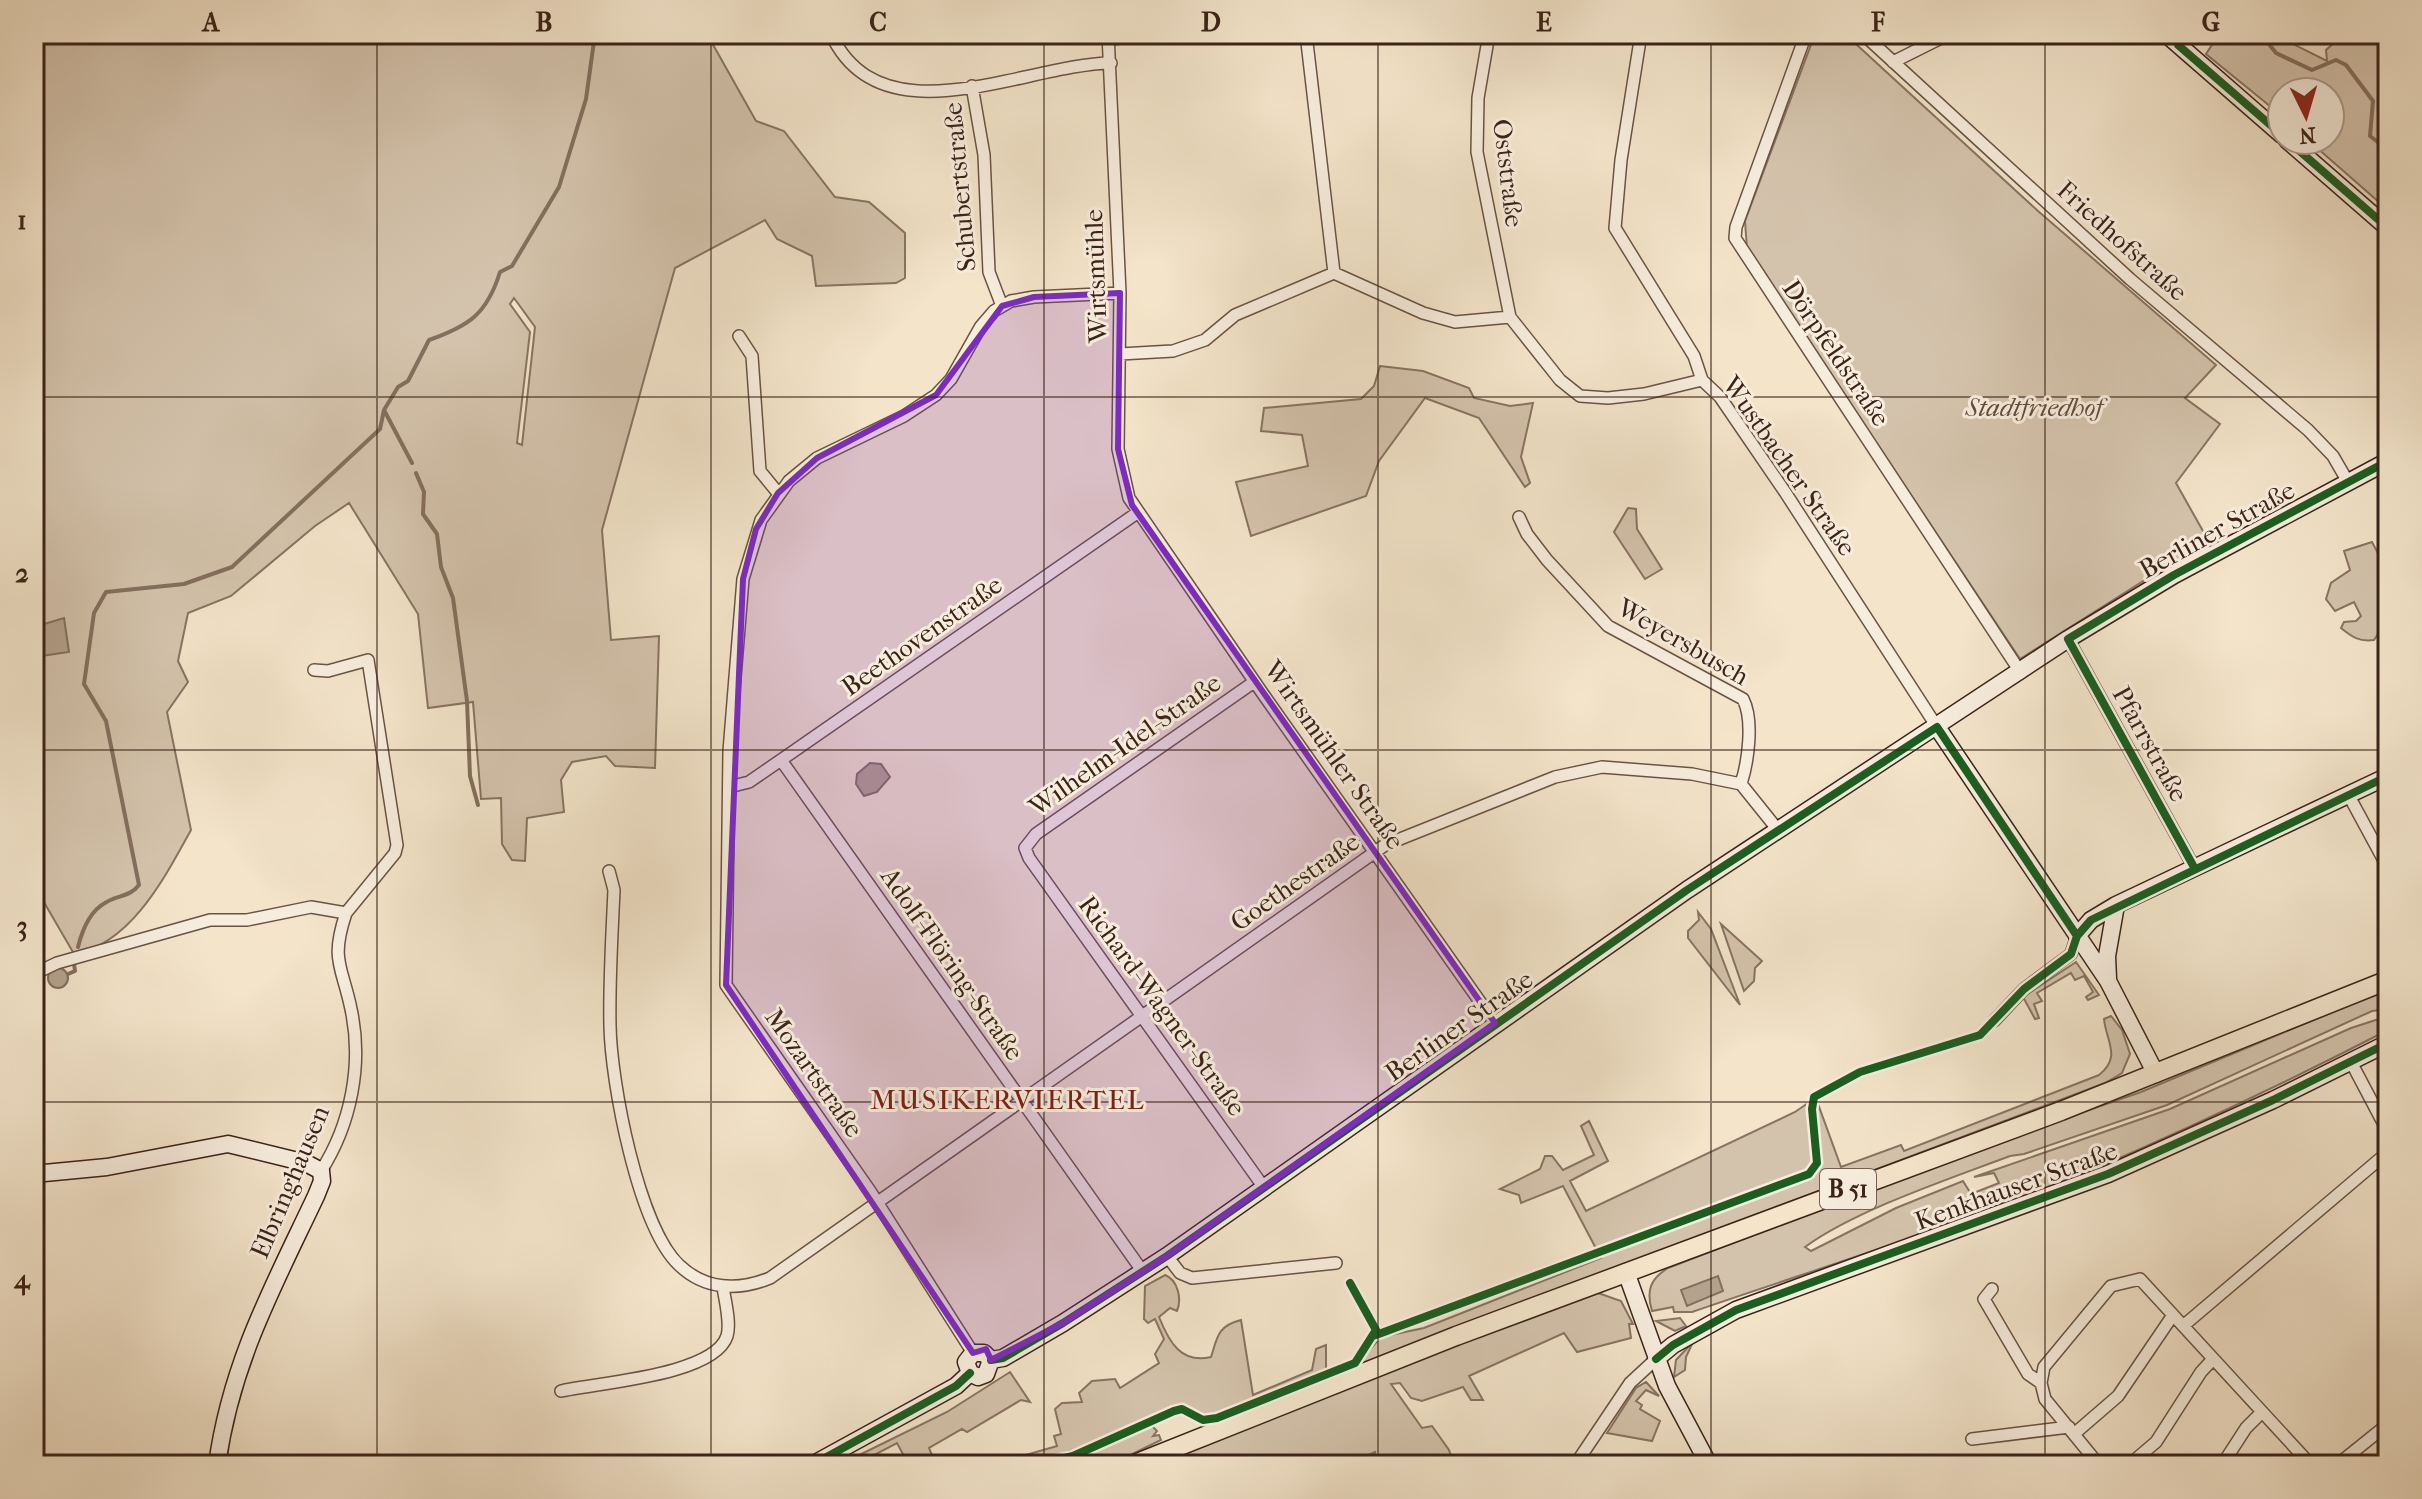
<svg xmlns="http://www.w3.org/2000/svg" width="2422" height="1499" font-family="'IM FELL French Canon',serif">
<rect width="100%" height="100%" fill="#f3e4ca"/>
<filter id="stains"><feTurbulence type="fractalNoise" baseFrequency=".0025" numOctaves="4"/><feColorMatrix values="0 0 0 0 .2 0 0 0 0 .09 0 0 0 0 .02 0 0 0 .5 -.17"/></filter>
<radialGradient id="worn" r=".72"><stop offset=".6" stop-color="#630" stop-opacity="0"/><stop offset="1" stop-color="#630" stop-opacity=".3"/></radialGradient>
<path fill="#d4c3ac" stroke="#887362" stroke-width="2" fill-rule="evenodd" d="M34 34H707L756 121 784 131 835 197 869 202 905 233V278L896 283 816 286 812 256 777 239 765 220 675 268 602 530 611 640 659 636 655 768 615 766 606 756 572 762 561 780 564 812 527 818 525 861 512 860 502 844 501 798 481 799 473 702 428 708 418 614 349 503 315 526 231 596 188 613 178 661 188 682 167 712 191 830C165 877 131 944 74 954L34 885ZM514 298 535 327 522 445 517 443 530 332 510 304Z
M1815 34H1845L2038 211 2216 365 2185 398 2220 424 2176 483 2208 540 2020 659 1747 249 1745 221Z
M2219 34H2273L2327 61 2326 50 2344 34H2388V210L2308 140H2330V92H2282V116L2206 54Z
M1380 366 1423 371 1469 388 1474 398 1510 406 1533 403 1521 457 1530 483 1525 487 1479 418 1425 398 1379 461 1366 496 1251 536 1236 482 1308 466 1302 435 1261 431 1264 408 1361 399 1374 386Z
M1628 508 1636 509 1637 529 1662 569 1645 579 1614 532Z
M2372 542 2388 572V627L2383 626 2374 640C2359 642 2352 637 2341 628L2344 622 2356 621 2361 616 2354 602 2335 611 2326 599 2331 583 2350 570 2344 551Z
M1698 912 1711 929 1740 1005 1688 938V931L1699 920Z
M1721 924 1762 961 1755 968 1754 981 1744 991Z
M2076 962 2099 995 2088 1000 2086 997 2093 992 2084 976 2075 980 2071 973 2037 993 2042 1001 2034 1004 2039 1018 2035 1019 2023 997Z
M2388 989V1009L2372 1011 2167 1105 2024 1154 2010 1156C1949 1179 1856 1210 1805 1247L1811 1251 1896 1208 1963 1181 1971 1194 1999 1183 1994 1173 1974 1177 2170 1109 2351 1028 2388 1016V1030C2291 1080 2192 1127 2092 1170 1961 1225 1825 1266 1692 1312H1674L1673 1307 1652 1311C1646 1291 1650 1279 1668 1268L1996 1142 2141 1092Z
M2111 1016 2122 1030 2130 1054 2122 1073 2105 1083C1855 1176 1605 1270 1355 1366L1381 1337 1424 1328 1601 1258 1563 1186 1521 1203 1519 1195 1500 1189 1540 1169 1545 1156H1552L1563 1170 1594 1155 1581 1126 1589 1121 1608 1161 1570 1181 1586 1211 1795 1112 1808 1103 1818 1104 1841 1167 1901 1145 1904 1151 2099 1075C2122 1057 2106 1041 2104 1019Z
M1165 1275C1178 1280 1182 1299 1177 1311L1170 1308 1159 1317C1169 1342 1181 1364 1211 1357 1217 1340 1216 1326 1241 1320L1253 1395 1312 1370 1316 1349 1326 1345V1371L1208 1418 1179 1405C1116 1431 1061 1465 991 1465L1057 1446 1054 1436 1061 1434 1055 1409 1062 1403 1082 1402 1079 1393 1092 1381 1115 1379 1120 1388 1159 1363 1155 1354 1164 1339 1155 1319 1148 1323 1144 1319 1145 1286Z
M1598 1293 1621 1301 1633 1324H1629L1631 1338 1577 1352 1564 1333 1469 1376 1483 1400H1471L1463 1387 1422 1401 1411 1398 1400 1383 1391 1384 1422 1428 1432 1426 1449 1450 1454 1465H1374L1375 1452 1344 1465H1155L1385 1372Z
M1680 1318 1686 1326 1675 1331 1656 1321Z
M1693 1342 1686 1357 1685 1370 1674 1377 1676 1360Z
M1010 1372 1030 1402 1021 1400 967 1432 962 1429 929 1448 936 1465H901L905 1458 897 1443 855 1465H839L947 1412Z
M1646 1382 1659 1396 1646 1390 1636 1401 1642 1405 1640 1409 1660 1421 1652 1441 1607 1433 1636 1388Z
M1150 1424 1157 1431 1153 1436 1159 1435 1161 1440 1110 1465H1052L1094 1451Z"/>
<path fill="#b4a28d" stroke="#846f5e" stroke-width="2" d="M64 618 69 652 34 657V627Z
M870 763 881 764 890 777 877 792 864 796 856 784 857 774Z
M48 978a10 10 0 1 1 20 0a10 10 0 1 1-20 0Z
M1718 1276 1723 1291 1687 1306 1681 1290Z"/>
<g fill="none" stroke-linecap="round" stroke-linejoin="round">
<path stroke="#846f5e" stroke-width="4" d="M2261 34 2276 53 2312 70 2336 60 2346 65 2373 101 2370 136 2388 150
M384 410 412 463
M416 473 424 492 423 514 437 534 441 567 453 598 467 701 470 776 478 805
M78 947C82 931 90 911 105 903 117 895 130 897 139 885L106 721 84 684 94 613 106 592 184 584 232 567 380 429 384 410 398 387 408 381 429 340C469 326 487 314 500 272L512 266 559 187 586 99 595 34
M68 974 75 971 74 964"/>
<defs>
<path id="street" d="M831 34C881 142 1026 64 1111 63
M1108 34 1120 293 1118 449 1129 498 1263 694 1495 1023
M1306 34 1334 273
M1489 34 1478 98 1477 152 1510 317 1560 380 1580 396 1608 398 1644 394 1702 380
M1641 34 1621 160 1615 228 1694 356 1702 380 1720 397 1785 492 1937 727
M1806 34 1736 227 1735 238 2021 673
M1863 34 2130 279 2308 430 2333 456 2348 482
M1109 39 1166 34
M1893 62 1949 34
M972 86 984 155 989 272 1002 306
M1334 273 1423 313 1455 322 1510 317
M739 336 752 356 760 471 778 493
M1120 354 1173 351 1205 340 1235 315 1334 273
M1519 517 1527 534 1547 560 1608 626 1743 699C1754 720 1748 762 1741 784
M2068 639 2195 869
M314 670 328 671 368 660 397 845 395 853 346 913C330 961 342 965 351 1009 363 1064 351 1124 321 1171
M1254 682 1036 834 1025 848 1029 858 1265 1189
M781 760 1143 1272
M729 787 749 782 781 760 1137 513
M2349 796 2388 868
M609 871 614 890C612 935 609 981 610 1026 611 1082 638 1226 679 1265 705 1290 738 1291 770 1278L1385 845 1555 777 1602 767 1692 774 1741 784 1778 830
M34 974 57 963 210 920H247L311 907 346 913
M1994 1021 2024 989 2071 954 2077 936
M2351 1062 2388 1132
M1167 1256 1180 1273 1192 1278 1336 1263
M1992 1289 1984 1299 2028 1374 2041 1383
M2183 1326 2388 1152
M973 1353 870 1191 726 985 729 751 743 579 761 520 789 481 817 458 904 416 936 395 951 379 981 326 994 311 1011 301 1034 297 1120 293
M561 1391C594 1383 714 1376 727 1336 731 1323 725 1301 723 1287
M2074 1434 2118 1396 2173 1315
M1972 1439 2069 1427
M1575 1465 1630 1383 1656 1359
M2099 1465 2045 1399 2041 1383 2044 1367 2111 1286 2140 1279 2311 1465
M2129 1465 2156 1442 2201 1372 2213 1359
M2222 1465 2246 1428 2262 1412
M2337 1465 2388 1424"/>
<path id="secondary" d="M2166 34 2282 135
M2287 140 2388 228
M1937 727 2108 981 2156 1074
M2077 936 2091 920 2116 905 2388 776
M2108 979 2107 956 2116 905
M34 1174 107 1167 228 1144 306 1163 321 1171 322 1181 316 1196C273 1287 231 1363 217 1465
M1626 1272 1667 1386 1709 1465
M1656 1359 1673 1345 1736 1310 2108 1174 2273 1100 2388 1043
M991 1360 1003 1358 1063 1323 1167 1256 1687 890 2068 639 2174 575 2388 461
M970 1373 966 1362 973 1353H984L991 1360
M970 1373 978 1377 986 1374 991 1360
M812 1465 956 1386 970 1373"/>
<path id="primary" d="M1132 1465 1456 1336 2061 1111 2388 980"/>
</defs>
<use href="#street" stroke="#695344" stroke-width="14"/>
<use href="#secondary" stroke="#3b2318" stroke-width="19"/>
<use href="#primary" stroke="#3b2318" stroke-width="21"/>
<use href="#street" stroke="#f7eddd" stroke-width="11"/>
<use href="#secondary" stroke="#f7eddd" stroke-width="16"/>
<use href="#primary" stroke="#f3e4ca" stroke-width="18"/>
<defs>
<path id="cycleway" d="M2177 34 2178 45 2282 135
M2287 140 2388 228
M2195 869 2068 639 2174 575 2388 461
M1376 1335 1809 1174 1817 1163 1812 1109 1814 1097 1860 1072 1980 1035 2024 989 2071 954 2077 936 2091 920 2388 776
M1656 1359 1673 1345 1736 1310 2108 1174 2273 1100 2388 1043
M991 1360 1003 1358 1063 1323 1167 1256 1687 890 1937 727 2077 936
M812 1465 956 1386 970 1373
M1035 1465 1073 1456 1174 1411 1182 1409 1203 1420 1217 1418 1355 1363 1376 1330 1350 1283"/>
</defs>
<use href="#cycleway" stroke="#f7eddd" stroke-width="13"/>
<use href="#cycleway" stroke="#1b5e20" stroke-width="8"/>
</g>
<path fill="#7b2cbf" fill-opacity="0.2" stroke="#7b2cbf" stroke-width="6" stroke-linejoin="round" d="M1120 293 1118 449 1132 505 1495 1023 1167 1256 1063 1323 991 1360 986 1349 973 1353 726 985 743 579 756 529 778 493 817 458 936 395 1002 306 1034 297Z"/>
<path fill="none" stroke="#3b2318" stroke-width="2" stroke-opacity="0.55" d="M377 34V1465M711 34V1465M1044 34V1465M1378 34V1465M1711 34V1465M2045 34V1465M34 397H2388M34 750H2388M34 1102H2388"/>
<g text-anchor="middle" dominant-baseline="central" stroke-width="6" stroke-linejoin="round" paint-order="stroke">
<rect fill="#f7eddd" stroke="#736053" stroke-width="2" x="1820" y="1169" width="56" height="40" rx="6"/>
<g font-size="24" font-weight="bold" fill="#3b2318">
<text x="1848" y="1189">B 51</text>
</g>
<g font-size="26" fill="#3b2318" stroke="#f7eddd">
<text transform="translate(1508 173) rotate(83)">Oststraße</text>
<text transform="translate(960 187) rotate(-95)">Schubertstraße</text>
<text transform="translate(2122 241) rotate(42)">Friedhofstraße</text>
<text transform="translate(1096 276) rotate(-92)">Wirtsmühle</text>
<text transform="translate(1836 353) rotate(56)">Dörpfeldstraße</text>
<text transform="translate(1789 466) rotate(55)">Wustbacher Straße</text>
<text transform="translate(2217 530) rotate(-29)">Berliner Straße</text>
<text transform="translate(922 636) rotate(-35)">Beethovenstraße</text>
<text transform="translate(1683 642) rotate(30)">Weyersbusch</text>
<text transform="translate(2150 744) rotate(61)">Pfarrstraße</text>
<text transform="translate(1125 745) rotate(-35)">Wilhelm-Idel-Straße</text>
<text transform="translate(1334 755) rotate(55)">Wirtsmühler Straße</text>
<text transform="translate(1295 882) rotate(-35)">Goethestraße</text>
<text transform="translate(952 964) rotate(55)">Adolf-Flöring-Straße</text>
<text transform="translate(1162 1006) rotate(54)">Richard-Wagner-Straße</text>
<text transform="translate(1459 1026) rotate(-35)">Berliner Straße</text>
<text transform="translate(814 1073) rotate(55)">Mozartstraße</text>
<text transform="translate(290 1182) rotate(-67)">Elbringhausen</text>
<text transform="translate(2016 1186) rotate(-20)">Kenkhauser Straße</text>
</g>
<g font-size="26" font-style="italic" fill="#614b3d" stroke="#f7eddd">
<text x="2034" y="407">Stadtfriedhof</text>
</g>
<g font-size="28" letter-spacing="2" fill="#7a1f14" stroke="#f7eddd">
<text x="1008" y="1099">MUSIKERVIERTEL</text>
</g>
</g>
<rect width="2422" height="1499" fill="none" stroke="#f3e4ca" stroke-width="88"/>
<g transform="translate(2306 116) rotate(175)"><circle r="38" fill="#f7eddd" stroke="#ac9c8e" stroke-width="2"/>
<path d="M0-6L14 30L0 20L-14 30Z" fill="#8f2418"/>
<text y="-12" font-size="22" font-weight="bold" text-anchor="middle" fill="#3b2318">N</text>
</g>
<rect x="44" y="44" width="2334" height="1411" fill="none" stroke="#3b2318" stroke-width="3"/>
<g font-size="26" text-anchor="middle" font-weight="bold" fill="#3b2318">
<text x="211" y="31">A</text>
<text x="544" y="31">B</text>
<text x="878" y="31">C</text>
<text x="1211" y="31">D</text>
<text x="1544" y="31">E</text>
<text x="1878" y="31">F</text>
<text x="2211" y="31">G</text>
<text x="22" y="229">1</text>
<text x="22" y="582">2</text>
<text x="22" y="935">3</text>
<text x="22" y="1288">4</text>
</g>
<rect width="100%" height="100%" filter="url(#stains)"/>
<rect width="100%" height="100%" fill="url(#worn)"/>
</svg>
